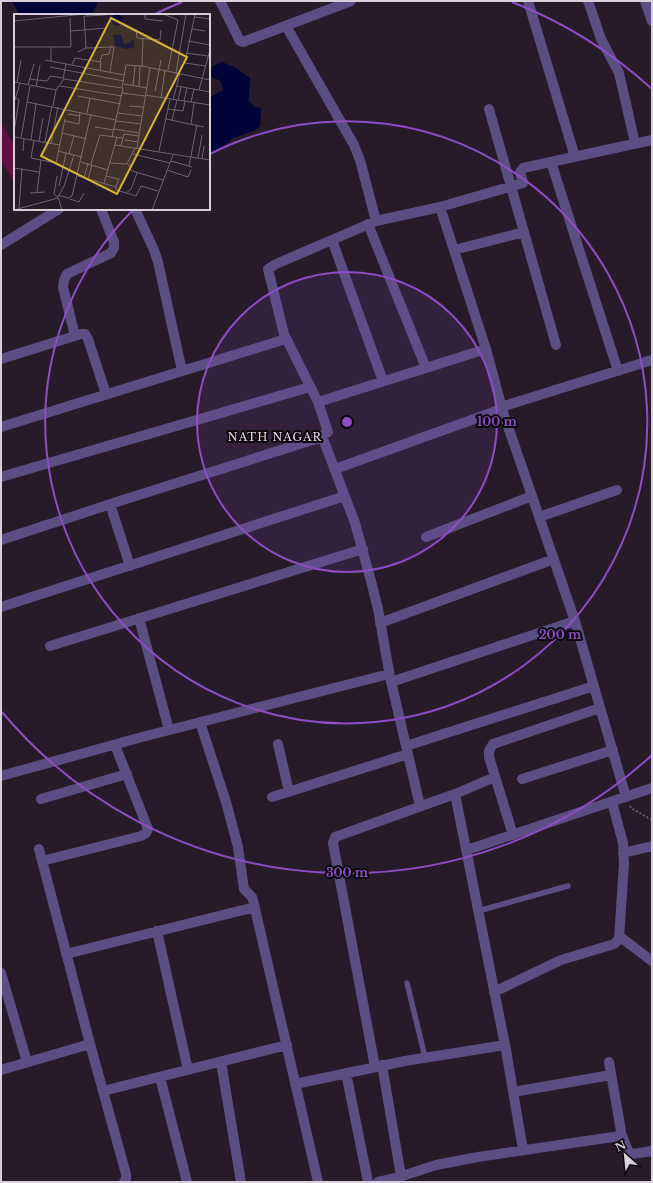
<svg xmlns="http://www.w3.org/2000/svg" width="653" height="1183" font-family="'Libre Baskerville',serif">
<rect width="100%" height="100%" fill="#271b2a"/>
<path fill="#020339" d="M12 1H97C97 7 94 11 89 15H20Z
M222 62 236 68 250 78 249 101 255 107 261 108 260 126 254 131 233 138 218 150 209 155V98L223 90 221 81 211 77 210 73 213 66Z"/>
<path fill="#620e45" d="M1 123 15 146V183L1 160Z"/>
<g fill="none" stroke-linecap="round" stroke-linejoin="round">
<path stroke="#665b69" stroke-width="2" stroke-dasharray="2 2" stroke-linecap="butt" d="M630 806 631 808 652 820"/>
<path stroke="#5a4e82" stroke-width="5.5" d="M478 911 568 886
M407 983 425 1057"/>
<path stroke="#5a4e82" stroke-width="10" d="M220 1 240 41 243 42 351 1
M528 1 575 157
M588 1 601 39 619 73 635 143
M645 1 652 21
M286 26 354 145 360 160 376 221 440 207 523 183 520 172 523 168 652 140
M489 109 556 345
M551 162 618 371
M440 207 486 349 503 412 575 621 626 797
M135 209 154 250 158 262 182 371
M368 224 426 368
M332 240 383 381
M1 245 59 209
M454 250 524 232
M75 336 63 287 64 280 67 274 111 253 114 248V242L101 209
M1 359 81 334H85L88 339 106 394
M318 402 486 349
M501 407 652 360
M1 427 286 339
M322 436 355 523 371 581 378 609 390 677 420 806
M335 469 502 409
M1 477 310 387
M110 504 130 566
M539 517 617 490
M426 537 532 496
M1 540 126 499 319 438 328 432 318 402 284 334 268 269 276 264 376 221
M1 607 345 496
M139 618 169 730
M380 623 554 559
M50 646 363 549
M391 682 575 621
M200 722 226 802 238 847 244 889 252 897 253 900 318 1182
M278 744 289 792
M406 746 594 686
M1 776 142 737 389 674
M522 779 613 750
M455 794 506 1050 523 1150
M272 797 408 754
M41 799 127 774
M513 835 489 757V751L493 744 600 708
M39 849 90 1044 126 1174V1180L124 1182
M467 850 652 788
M623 853 652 846
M42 861 141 836 146 833 148 829 115 745
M157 931 188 1070
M619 936 652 961
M66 954 255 907
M1 973 27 1062
M494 992 561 960 614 944 619 939 624 864 623 843 612 802
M221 1062 241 1182
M382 1065 401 1176
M375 1067 333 843 335 837 455 794 495 777
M1 1070 90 1044
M346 1073 368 1182
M160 1077 187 1182
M295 1084 405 1061 505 1045
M103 1091 287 1045
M513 1092 611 1075
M621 1133 628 1151 632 1154 652 1151
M378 1182 396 1178 436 1165 478 1157 620 1136 621 1133V1131L609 1062"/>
</g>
<circle cx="347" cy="422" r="150" fill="#8d4dc4" fill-opacity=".12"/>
<g fill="none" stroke="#8d4dc4" stroke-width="2">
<circle cx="347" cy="422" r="150"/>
<path d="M210 154A301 301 0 1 1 134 209"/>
<path d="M652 755A451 451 0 0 1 2 712M153 15A451 451 0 0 1 182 2M512 2A451 451 0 0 1 652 89"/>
</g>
<g text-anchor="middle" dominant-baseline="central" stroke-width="4" stroke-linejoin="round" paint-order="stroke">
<g font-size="11" letter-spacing="1" fill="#e5d5e9" stroke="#0d080e">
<text x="275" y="437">NATH NAGAR</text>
</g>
</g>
<g transform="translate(14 14)">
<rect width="196" height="196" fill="#271b2a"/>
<path d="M97.5 6a5.5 5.5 0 1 1 11 0a5.5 5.5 0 1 1-11 0ZM107 20 110 30 117 28 118 25 120 26V34L110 35 101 31 99 21Z" fill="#020339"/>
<path fill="none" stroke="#6d6370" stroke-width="1" d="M131 0V5L149 7M149 0 164 6 154 56M181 0 171 49 192 52M71 2 91 1M181 3 196 5M0 7 71 0M122 15 123 24 146 26 147 16M178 15 191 17M57 17 92 14M129 24 128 52 196 66M174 27 196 31M0 33H57L56 4M37 33V47M72 34 100 33 96 58M64 38 72 34 70 2M172 39 194 42M31 46 110 61M86 48 88 41 95 40 97 32M58 51 61 44 87 48 86 56M36 53 110 67M162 59 172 0M15 65 33 67 36 62 49 64M49 65 52 50M0 68 42 76 50 65 108 74 112 51 128 52M3 69 7 46M110 70 133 74M14 71 20 50M119 71 121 52M46 72 108 82M125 72 126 52M163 72 196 78M22 73 26 51M185 76 196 36M141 77 147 46M108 79 131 82M131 81 196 91M64 82 107 90M147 84 151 56M159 86 166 59M164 86 167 73M170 87 173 74M13 88 102 106M177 88 180 75M0 89 6 69M39 92 42 76M115 92 129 93M154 95 169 97 171 87M73 99 76 84M104 99 128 102M54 100 66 102M152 105 190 113M158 106 163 86M51 107 65 110 66 98M102 107 127 110M177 110 180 89M81 113 100 116M100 115 125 119M0 118 5 86 1 83M48 119 73 125M0 123 46 131M98 123 109 74M7 124 16 72M17 126 22 90M20 126 17 144 42 149 51 105M111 126 124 128M25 127 29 104M31 128 38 92M37 129 44 93M101 131 196 146M107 132 110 120 125 122M123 134 136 54M9 137 10 125M44 137 68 143M145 137 156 85M55 140 60 122M119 140 156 149M184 144 188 121M188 145 190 132M157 147 178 153M67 148 94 156M96 149 113 150 121 134M77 150 86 121 108 124M114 150 118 157 149 166M175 152 183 111M0 154 25 158M153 156 174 163 177 156M43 162 40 180 44 183M64 162 102 173 105 164M92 162 104 165M70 164 74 149M74 165 78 151M90 169 103 123M45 172 52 139M102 173V176L122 182 127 172 144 177M16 179 31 178M23 179 27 146M112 179 117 175 123 159M44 181 54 184 58 182 77 100M56 185 65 188 70 179M5 194 8 154M0 196 44 184M48 196 44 183 50 172 60 141M138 196 159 141"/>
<path fill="#d7b434" fill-opacity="0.15" stroke="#d7b434" stroke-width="2" d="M97 4 173 43 103 180 27 142Z"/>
<rect width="196" height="196" fill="none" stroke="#d7cfd9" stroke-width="2"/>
</g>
<circle cx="347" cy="422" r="6" fill="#8d4dc4" stroke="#0d080e" stroke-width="2"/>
<g font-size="12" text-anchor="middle" font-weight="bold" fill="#8d4dc4" stroke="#0d080e" stroke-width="4" stroke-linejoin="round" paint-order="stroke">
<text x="497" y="426">100 m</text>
<text x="560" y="639">200 m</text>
<text x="347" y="877">300 m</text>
</g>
<rect width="653" height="1183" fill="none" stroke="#d7cfd9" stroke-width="4"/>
<g transform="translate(625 1155) rotate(333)" stroke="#0d080e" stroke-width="3" paint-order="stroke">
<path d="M0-3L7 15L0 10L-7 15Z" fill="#d7cfd9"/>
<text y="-6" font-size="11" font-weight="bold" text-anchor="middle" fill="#d7cfd9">N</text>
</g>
</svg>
